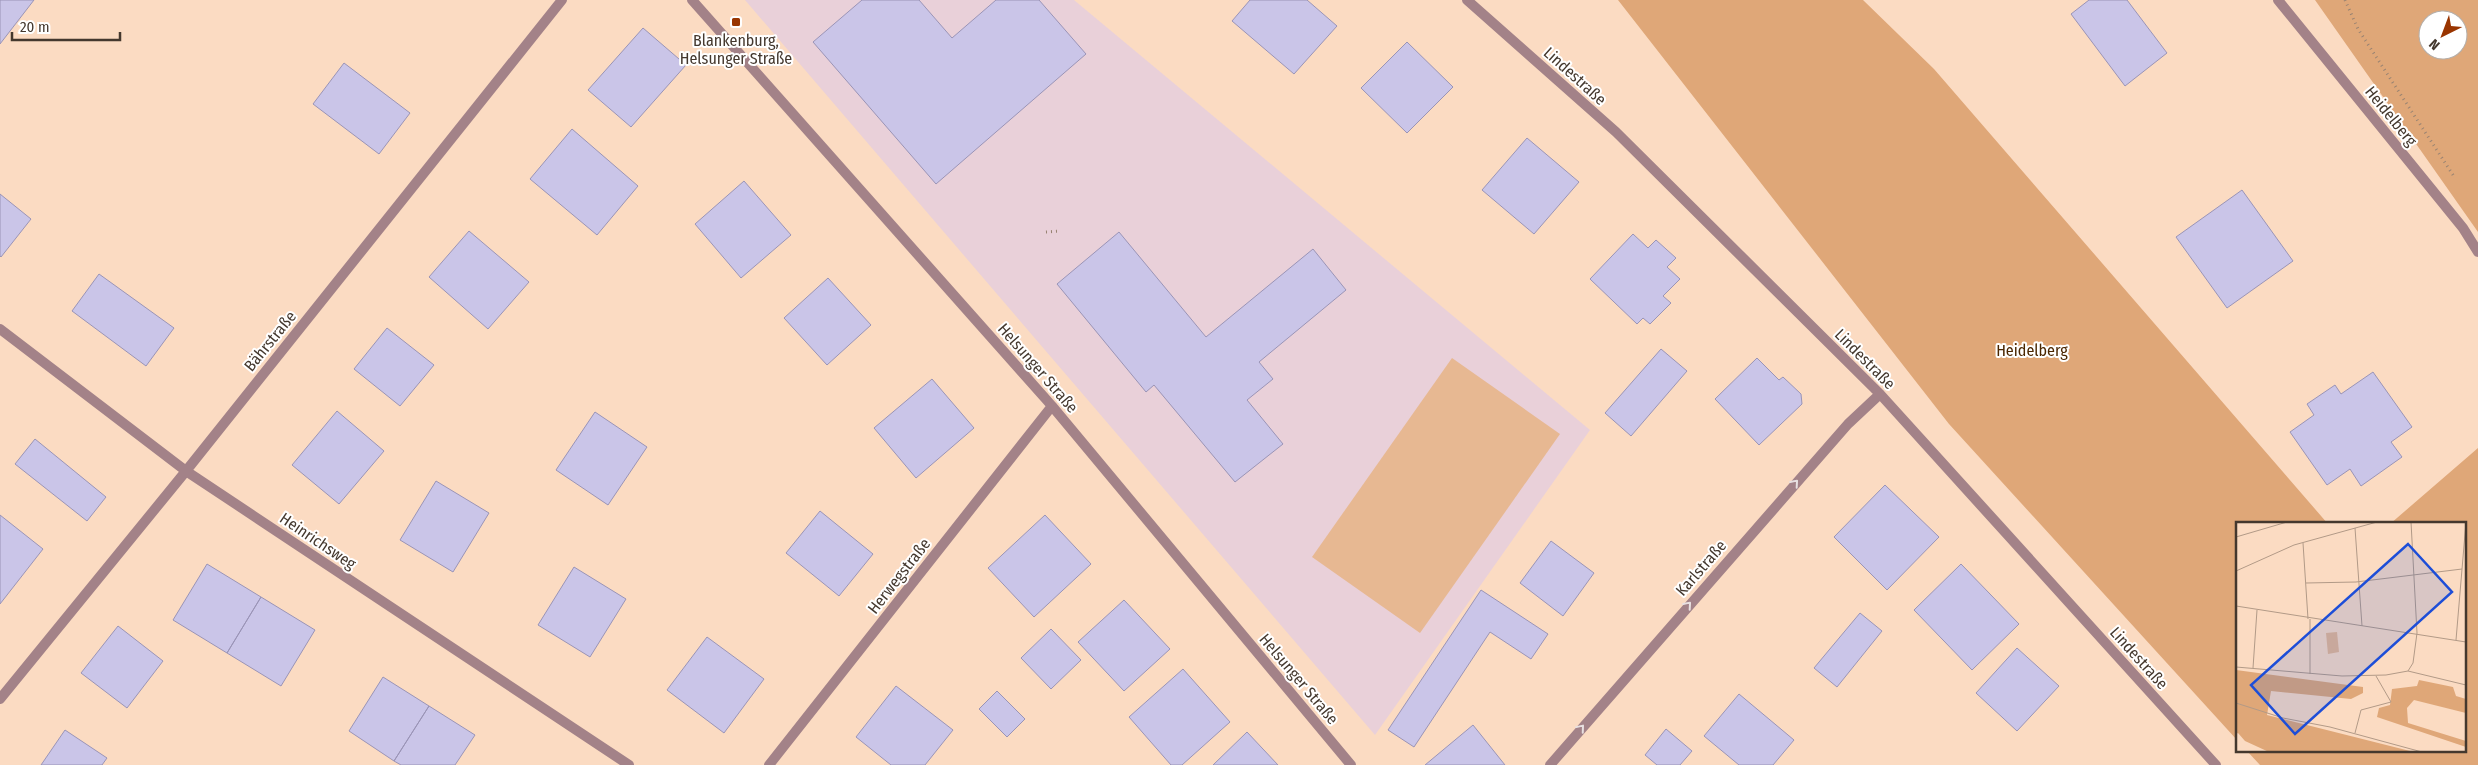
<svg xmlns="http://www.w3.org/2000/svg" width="2478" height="765" font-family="'Fira Sans Condensed',sans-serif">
<rect width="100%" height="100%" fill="#fbdbc2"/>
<path fill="#e9d0d9" d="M745 0H1074L1590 430 1375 735Z"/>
<path fill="#e7b892" d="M1452 358 1560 434 1420 633 1312 557Z"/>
<path fill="#dfa778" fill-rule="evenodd" d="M1618 0H1863L1934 69 2328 524H2237V740L1949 424Z
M2315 0H2478V232ZM2428 20H2458V50H2428Z
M2478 448V765H2260L2247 751H2464V524H2390Z"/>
<path fill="#cac5e8" stroke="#9a94b6" d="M0 0H34L0 44Z
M862 0H919L952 38 996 0H1039L1086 54 936 184 813 42Z
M1250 0H1307L1337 26 1294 74 1232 21Z
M2089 0H2127L2167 53 2125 86 2071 14Z
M643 28 686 65 631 127 588 90Z
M1407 42 1453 87 1407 133 1361 88Z
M344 63 410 113 379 154 313 104Z
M572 129 638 186 597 235 530 179Z
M1527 138 1579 182 1534 234 1482 190Z
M744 181 791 235 741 278 695 224Z
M2242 190 2293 261 2227 308 2176 237Z
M0 194 31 219 1 257 0 256Z
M469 231 529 282 488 329 429 277Z
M1119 232 1206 337 1313 249 1346 290 1259 362 1273 379 1247 400 1283 444 1235 482 1154 385 1146 392 1057 284Z
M1633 234 1648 248 1656 240 1676 258 1667 267 1680 279 1663 296 1671 303 1650 324 1643 318 1637 324 1590 279Z
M99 274 174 328 146 366 72 311Z
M828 278 871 325 827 365 784 318Z
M387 328 434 365 400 406 354 369Z
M1661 349 1687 371 1631 436 1605 413Z
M1757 358 1779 380 1783 377 1801 394 1802 404 1759 445 1715 399Z
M2373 372 2412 427 2391 442 2402 457 2361 486 2350 469 2327 485 2290 432 2314 415 2307 404 2335 385 2341 394Z
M932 379 974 428 916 478 874 428Z
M337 411 384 451 339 504 292 465Z
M595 412 647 447 608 505 556 470Z
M35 439 106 497 87 521 15 464Z
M436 481 489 513 453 572 400 540Z
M1885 485 1939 537 1887 590 1834 537Z
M820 511 873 554 839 596 786 553Z
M0 515 43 549 0 604Z
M1045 515 1091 564 1034 617 988 568Z
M1551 541 1594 573 1563 616 1520 583Z
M207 564 261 597 227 653 173 620Z
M1961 564 2019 624 1972 670 1914 610Z
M574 567 626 599 590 657 538 625Z
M1481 590 1548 634 1531 659 1490 632 1414 747 1388 730Z
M261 597 315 630 281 686 227 653Z
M1124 600 1170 649 1124 691 1078 642Z
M1860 613 1882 631 1837 687 1814 668Z
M118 626 163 661 127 708 81 673Z
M1051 629 1081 660 1051 689 1021 658Z
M707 637 764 679 724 733 667 690Z
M2017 648 2059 686 2017 731 1976 693Z
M1183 669 1230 722 1182 765H1171L1129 717Z
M383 677 429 706 394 761 349 731Z
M896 686 953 730 925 765H891L856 737Z
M997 691 1025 719 1007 737 979 709Z
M1739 694 1794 740 1773 765H1739L1704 736Z
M429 706 475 735 455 765H401L394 761Z
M1473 725 1505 765H1425Z
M1666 729 1692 751 1680 765H1657L1645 755Z
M65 730 107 758 102 765H41Z
M1247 732 1278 765H1213Z"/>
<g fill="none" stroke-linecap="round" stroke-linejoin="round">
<path stroke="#988372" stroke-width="3" stroke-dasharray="1 4" stroke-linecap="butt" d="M2345 0 2358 29 2455 178
M1046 232 1061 231"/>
<path stroke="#a38288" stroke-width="10" d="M692 0 1052 406 1351 765
M1467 0 1616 132 1880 394 2216 765
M2278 0 2463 228 2478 252
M0 329 186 471 629 765
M0 699 186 471 562 0
M769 765 1052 406
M1550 765 1848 424 1880 394"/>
</g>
<defs><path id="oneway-chevron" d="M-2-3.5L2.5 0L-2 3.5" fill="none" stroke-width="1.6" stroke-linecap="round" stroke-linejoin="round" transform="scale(1.25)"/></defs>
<g stroke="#e8e0e1">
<use href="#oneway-chevron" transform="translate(1795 483) rotate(-49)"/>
<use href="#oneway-chevron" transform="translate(1688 605) rotate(-49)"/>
<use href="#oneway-chevron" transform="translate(1581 728) rotate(-50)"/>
</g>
<rect fill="#993500" stroke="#fff" stroke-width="2" x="731" y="17" width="10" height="10" rx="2.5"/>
<g text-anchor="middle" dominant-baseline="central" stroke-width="4" stroke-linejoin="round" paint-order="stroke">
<g font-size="16" fill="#44382e" stroke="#fff">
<text x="736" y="40">Blankenburg,<tspan x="736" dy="18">Helsunger Straße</tspan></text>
</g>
<g font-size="16" fill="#44382e" stroke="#fff">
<text transform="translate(1575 76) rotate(42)">Lindestraße</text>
<text transform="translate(2391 116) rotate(51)">Heidelberg</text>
<text transform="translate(270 341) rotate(-51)">Bährstraße</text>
<text transform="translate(1865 359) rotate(45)">Lindestraße</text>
<text transform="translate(1038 368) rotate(49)">Helsunger Straße</text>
<text transform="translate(318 541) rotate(34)">Heinrichsweg</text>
<text transform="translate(1701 568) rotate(-49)">Karlstraße</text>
<text transform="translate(899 576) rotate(-52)">Herwegstraße</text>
<text transform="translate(2139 658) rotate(48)">Lindestraße</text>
<text transform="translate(1299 679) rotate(50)">Helsunger Straße</text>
</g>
<g font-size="16" fill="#4a2600" stroke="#fff">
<text x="2032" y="350">Heidelberg</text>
</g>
</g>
<g transform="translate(2236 522)">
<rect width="230" height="230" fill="#fbdbc2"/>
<path d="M101 110 103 130 92 132 90 111Z" fill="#e7b892"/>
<path d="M0 148 127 165V171L115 177 35 169 31 193 178 230H33L9 219 2 211 0 212ZM183 158 217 165 220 174 230 177V191L178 178 171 186 172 201 230 219V225L141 195 143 186 154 183 156 167 181 164Z" fill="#dfa778"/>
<path fill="none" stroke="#b29a87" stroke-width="1" d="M119 6 126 104M0 15 51 0M67 21 72 97M0 49 58 23 141 0M70 61 120 60 226 47M0 84 230 120M74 97V152M220 118 230 0M0 145 106 154 150 153 172 149 177 141 181 111 175 0M17 146 21 88M172 149 230 163M0 181 47 196 94 205 186 230M119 211 125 188 155 180 140 154"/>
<path fill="#1d4ed8" fill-opacity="0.15" stroke="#1d4ed8" stroke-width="2.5" d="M172 22 216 70 59 212 15 163Z"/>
<rect width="230" height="230" fill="none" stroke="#44382e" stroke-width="2.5"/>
</g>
<g transform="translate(2443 35) rotate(222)"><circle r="24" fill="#ffffff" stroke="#b4afab"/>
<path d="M0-4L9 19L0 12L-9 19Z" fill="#993500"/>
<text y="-8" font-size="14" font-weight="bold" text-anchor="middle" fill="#44382e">N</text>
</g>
<path d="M12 32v8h108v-8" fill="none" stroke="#44382e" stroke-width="2.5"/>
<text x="20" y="32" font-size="15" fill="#44382e" stroke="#ffffff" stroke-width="4" paint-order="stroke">20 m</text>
</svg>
